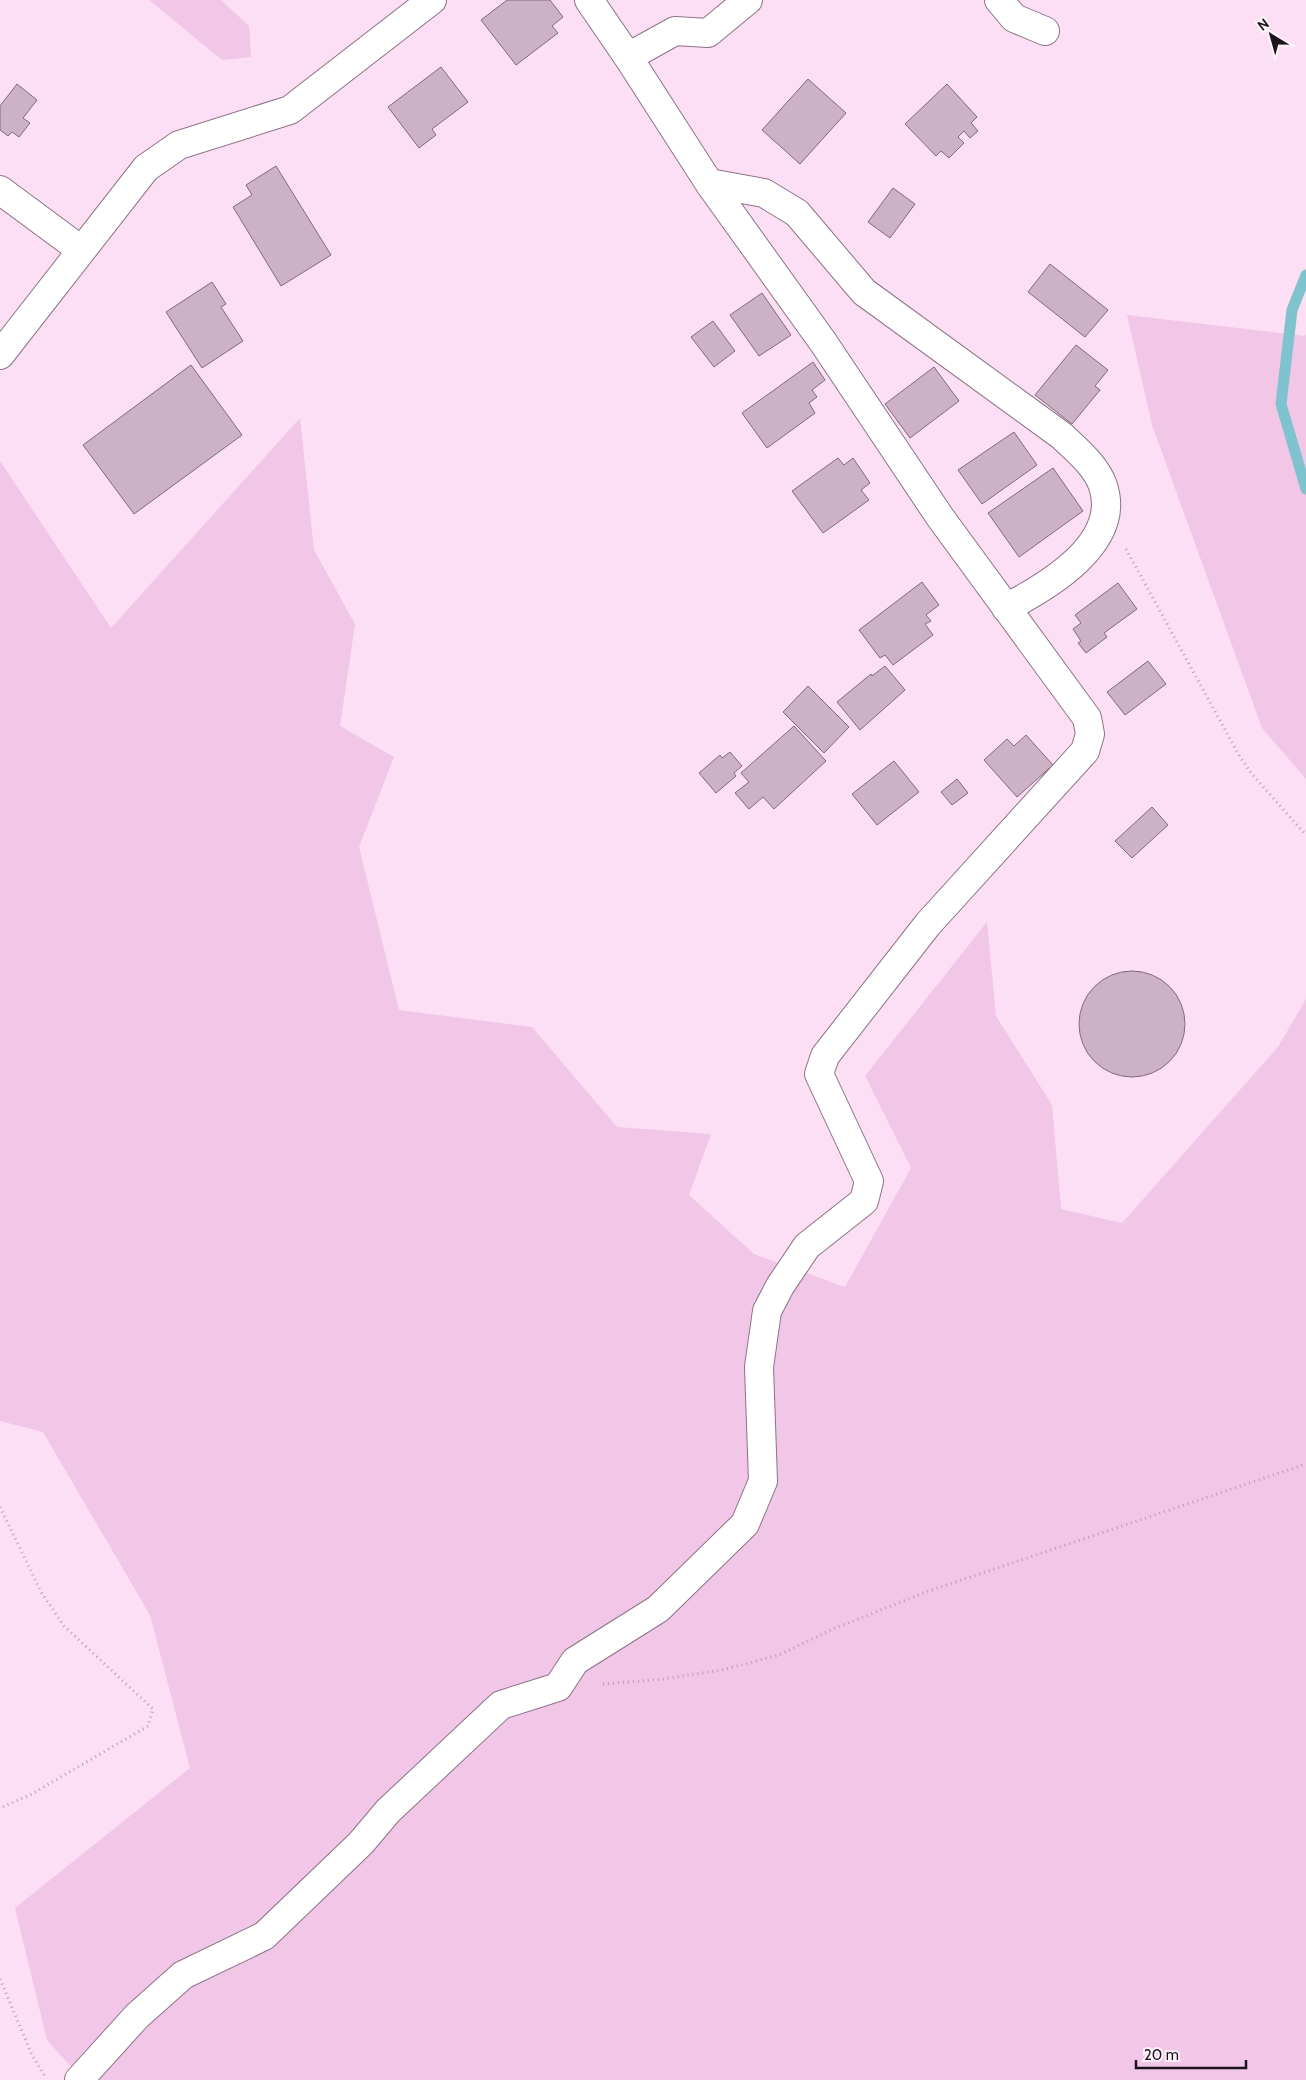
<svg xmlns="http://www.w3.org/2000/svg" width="1306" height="2080" font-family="Cabin,sans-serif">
<rect width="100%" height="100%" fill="#fcdff4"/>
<path fill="#f1c6e7" d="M149 0H221L249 26 251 57 222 60Z
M1127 315 1305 336 1306 334V779L1262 728 1152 425Z
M300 418 314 550 355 624 340 726 394 757 359 847 399 1010 532 1027 617 1127 711 1134 689 1195 754 1254 845 1287 911 1168 865 1076 987 922 996 1016 1052 1105 1061 1209 1122 1223 1278 1047 1306 999V2080H83L47 2040 15 1908 190 1768 150 1615 43 1432 0 1421V461L111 628Z"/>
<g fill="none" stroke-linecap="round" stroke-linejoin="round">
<path stroke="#7fc3ce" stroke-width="11" d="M1306 275 1292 310 1281 404 1306 489"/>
</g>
<path fill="#cdb2c6" stroke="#81697c" d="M507 0H550L563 17 552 26 558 33 516 65 481 20Z
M441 67 468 102 432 129 436 135 419 148 388 107Z
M808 79 846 113 800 164 762 130Z
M17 84 37 100 23 118 30 123 19 137 12 132 8 136 0 130V106Z
M947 84 977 117 971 123 978 131 970 138 964 131 958 137 964 143 949 158 941 151 936 156 905 124Z
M276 166 331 255 281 286 233 207 252 195 246 185Z
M893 188 915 204 890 238 868 222Z
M1050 264 1108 310 1085 337 1028 292Z
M212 282 226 304 221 307 243 341 202 368 166 312Z
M762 293 791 335 759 356 730 315Z
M713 321 735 351 714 367 691 337Z
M1076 345 1108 370 1095 386 1100 390 1072 424 1035 395Z
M813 362 825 380 812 390 817 397 809 403 815 413 767 448 742 413Z
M191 365 242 435 134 514 83 445Z
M934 367 959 401 910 438 885 404Z
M1014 432 1037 465 982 504 958 470Z
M838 458 844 465 853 458 870 483 861 490 869 500 823 533 792 491Z
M1053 468 1083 511 1019 557 988 513Z
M922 582 939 605 926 615 931 621 925 624 933 635 893 665 885 655 880 658 859 630Z
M1118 583 1137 609 1104 633 1107 637 1086 653 1078 643 1081 641 1073 629 1081 623 1075 615Z
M1148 661 1166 684 1125 715 1107 692Z
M885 666 905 690 860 730 837 702 871 674 872 676Z
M808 686 849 727 824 753 783 712Z
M794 726 826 761 774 809 763 797 749 809 735 793 749 782 741 773Z
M1026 735 1053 765 1017 797 984 760 1007 739 1014 746Z
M730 752 742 766 734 773 736 776 716 793 699 773 720 755 722 758Z
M894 761 919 792 877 825 852 794Z
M957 779 968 793 952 805 941 792Z
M1152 807 1168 825 1132 858 1115 841Z
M1079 1024a53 53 0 1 1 106 0a53 53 0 1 1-106 0Z"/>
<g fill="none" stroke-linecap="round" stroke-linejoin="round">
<defs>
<path id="minor" d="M999 0 1014 18 1045 31
M628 57 675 31 708 33 748 0
M709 183 764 193 797 213 864 292 1062 436C1077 450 1097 467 1103 486 1122 543 1048 586 1006 608
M0 190 81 250
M0 355 146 168 179 145 290 110 432 0
M79 2080 137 2016 183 1975 264 1936 361 1843 388 1811 501 1705 558 1687 575 1661 658 1609 745 1524 763 1481 759 1367 767 1311 780 1286 807 1246 864 1201 869 1181 819 1074 825 1056 928 924 1085 751 1090 734 1087 718 940 517 823 342 709 183 628 57 589 0"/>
</defs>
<use href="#minor" stroke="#8c7386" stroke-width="30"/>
<path stroke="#b69fb0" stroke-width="3" stroke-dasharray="1 4" stroke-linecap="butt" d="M1126 549 1240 757 1251 773 1306 835
M0 1507 41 1592 64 1626 153 1709 148 1726 30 1795 0 1808
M603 1684 663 1679 722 1670 779 1655 833 1629 926 1592 1306 1464
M0 1979 32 2055 46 2078"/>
<use href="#minor" stroke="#fff" stroke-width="28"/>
</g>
<g transform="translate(1271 35) rotate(323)" stroke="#fef2fb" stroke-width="4" paint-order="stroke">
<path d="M0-4L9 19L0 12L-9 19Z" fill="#1d131b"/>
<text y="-8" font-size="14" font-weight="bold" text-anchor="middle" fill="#1d131b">N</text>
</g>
<path d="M1136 2060v8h110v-8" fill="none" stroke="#1d131b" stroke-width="2.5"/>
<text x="1144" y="2060" font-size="15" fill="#1d131b" stroke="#fef2fb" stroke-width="4" paint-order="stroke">20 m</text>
</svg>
